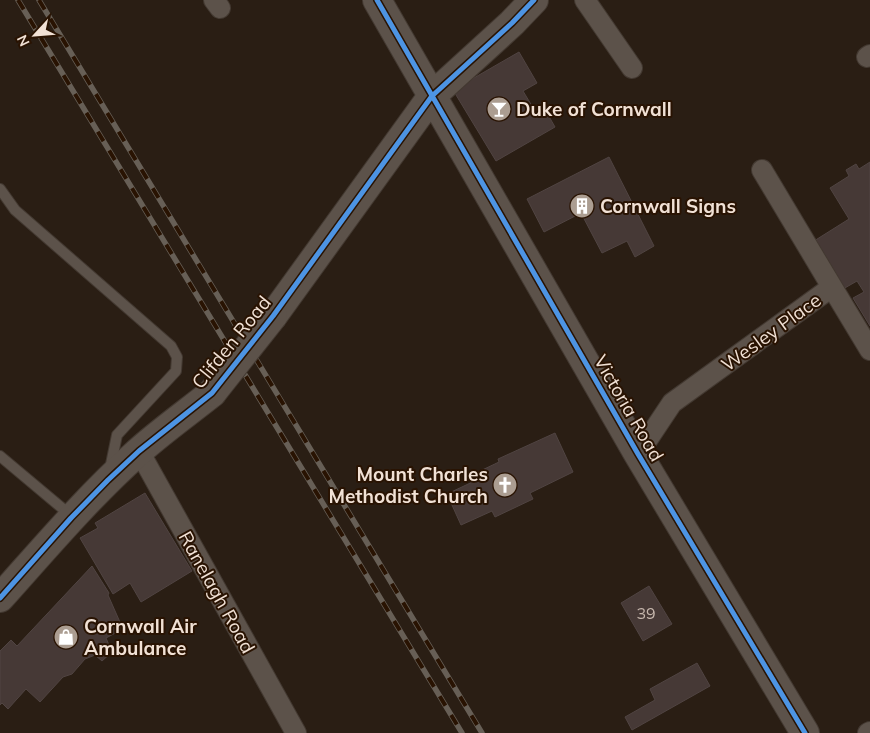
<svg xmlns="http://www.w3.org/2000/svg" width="870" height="733" font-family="Mulish,sans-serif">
<rect width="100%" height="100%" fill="#2a1e14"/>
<path fill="#463936" stroke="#504442" d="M519 52 537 83 523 91 535 111 543 106 555 127 496 161 453 90Z
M609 157 654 246 635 257 627 241 602 253 581 213 544 232 527 199Z
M870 162V326L853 298 864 292 857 281 843 289 814 241 849 219 830 188 849 176 846 170 856 164 859 169Z
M555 433 573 472 530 493 533 499 495 517 492 511 461 525 447 494 481 478 478 472 499 462 498 459Z
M145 493 192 571 141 602 130 583 113 594 80 538 98 528 95 523Z
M92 566 109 593 108 595 123 629 106 638 112 652 102 661 95 655 85 659 72 674 63 677 40 702 26 689 8 709 2 703 0 705V651L11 640 17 646Z
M649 586 672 624 643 641 621 603Z
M697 663 710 686 632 730 625 717 655 700 650 689Z"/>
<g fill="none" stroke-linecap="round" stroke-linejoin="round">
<defs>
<path id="lane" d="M0 189 15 210 171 346 177 357 176 371 117 435 110 469
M0 456 62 508 71 517"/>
<path id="street" d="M214 0 220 8
M585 0 632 68
M867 57 870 55
M832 287 870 350
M139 451 296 733
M638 454 672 403 832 287 762 170
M868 733 870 732"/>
<path id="secondary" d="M377 0 638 454 805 733
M273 316 432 96 512 23 534 0
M0 598C44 549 87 498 137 453 160 432 187 413 212 393"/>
</defs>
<use href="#lane" stroke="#433931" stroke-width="12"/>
<use href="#street" stroke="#433931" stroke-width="22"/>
<use href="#secondary" stroke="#433931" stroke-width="30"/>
<use href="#lane" stroke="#5c524a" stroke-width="10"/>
<use href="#street" stroke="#5c524a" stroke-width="20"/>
<use href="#secondary" stroke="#5c524a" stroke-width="28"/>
<defs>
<path id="rail" d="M18 0 462 733
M39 0 482 733"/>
</defs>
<use href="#rail" stroke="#675f56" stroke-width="5.5"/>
<use href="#rail" stroke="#291302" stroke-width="4" stroke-dasharray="11" stroke-linecap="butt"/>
<defs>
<path id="secondary-bridge" d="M212 393 273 316"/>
</defs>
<use href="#secondary-bridge" stroke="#433931" stroke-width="30" stroke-linecap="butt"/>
<use href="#secondary-bridge" stroke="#5c524a" stroke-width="28"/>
<defs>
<path id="cycleway" d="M377 0 638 454 805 733
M0 598 71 518 108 480 139 451 212 393 273 316 432 96 512 23 534 0"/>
</defs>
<use href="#cycleway" stroke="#291302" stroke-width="8"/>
<use href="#cycleway" stroke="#4d94e3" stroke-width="5"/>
</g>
<defs>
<symbol id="bar-disc" viewBox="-11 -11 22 22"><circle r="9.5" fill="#ab9d91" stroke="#291302"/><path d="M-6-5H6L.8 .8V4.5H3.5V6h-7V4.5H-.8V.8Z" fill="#fff"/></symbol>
<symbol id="building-disc" viewBox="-11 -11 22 22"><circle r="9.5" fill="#ab9d91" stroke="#291302"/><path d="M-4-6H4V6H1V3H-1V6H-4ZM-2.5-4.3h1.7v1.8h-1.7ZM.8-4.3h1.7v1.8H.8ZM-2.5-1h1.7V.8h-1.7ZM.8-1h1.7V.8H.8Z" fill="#fff"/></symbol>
<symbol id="church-disc" viewBox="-11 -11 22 22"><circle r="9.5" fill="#ab9d91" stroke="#291302"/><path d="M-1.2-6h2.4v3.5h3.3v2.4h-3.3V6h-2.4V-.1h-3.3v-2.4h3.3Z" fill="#fff"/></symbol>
<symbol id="shop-disc" viewBox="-11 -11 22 22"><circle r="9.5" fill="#ab9d91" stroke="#291302"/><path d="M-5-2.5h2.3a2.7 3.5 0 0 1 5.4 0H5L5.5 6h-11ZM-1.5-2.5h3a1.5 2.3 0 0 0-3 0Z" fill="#fff"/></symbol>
</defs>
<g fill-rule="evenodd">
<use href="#bar-disc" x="485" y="95" width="28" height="28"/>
<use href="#building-disc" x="568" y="192" width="28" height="28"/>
<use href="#church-disc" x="491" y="471" width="28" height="28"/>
<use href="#shop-disc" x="52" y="623" width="28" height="28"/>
</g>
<g text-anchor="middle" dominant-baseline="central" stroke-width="4" stroke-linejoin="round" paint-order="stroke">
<g font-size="16" fill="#c6b7ad">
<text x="646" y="613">39</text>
</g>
<g font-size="19" font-weight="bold" fill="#f1e1d5" stroke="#291302" text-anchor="start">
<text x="516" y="109">Duke of Cornwall</text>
<text x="600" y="206">Cornwall Signs</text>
<text x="488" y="474" text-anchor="end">Mount Charles<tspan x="488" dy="22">Methodist Church</tspan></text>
<text x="84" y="626">Cornwall Air<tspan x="84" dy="22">Ambulance</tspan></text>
</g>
<g font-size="19" fill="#f1e1d5" stroke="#291302">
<text transform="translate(771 332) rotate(-36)">Wesley Place</text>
<text transform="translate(231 342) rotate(-51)">Clifden Road</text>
<text transform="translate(629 408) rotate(60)">Victoria Road</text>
<text transform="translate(217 592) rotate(61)">Ranelagh Road</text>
</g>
</g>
<g transform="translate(35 35) rotate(244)" stroke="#291302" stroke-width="4" paint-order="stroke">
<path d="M0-4L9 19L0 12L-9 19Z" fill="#f1e1d5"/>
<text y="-8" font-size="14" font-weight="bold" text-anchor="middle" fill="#f1e1d5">N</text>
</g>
</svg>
